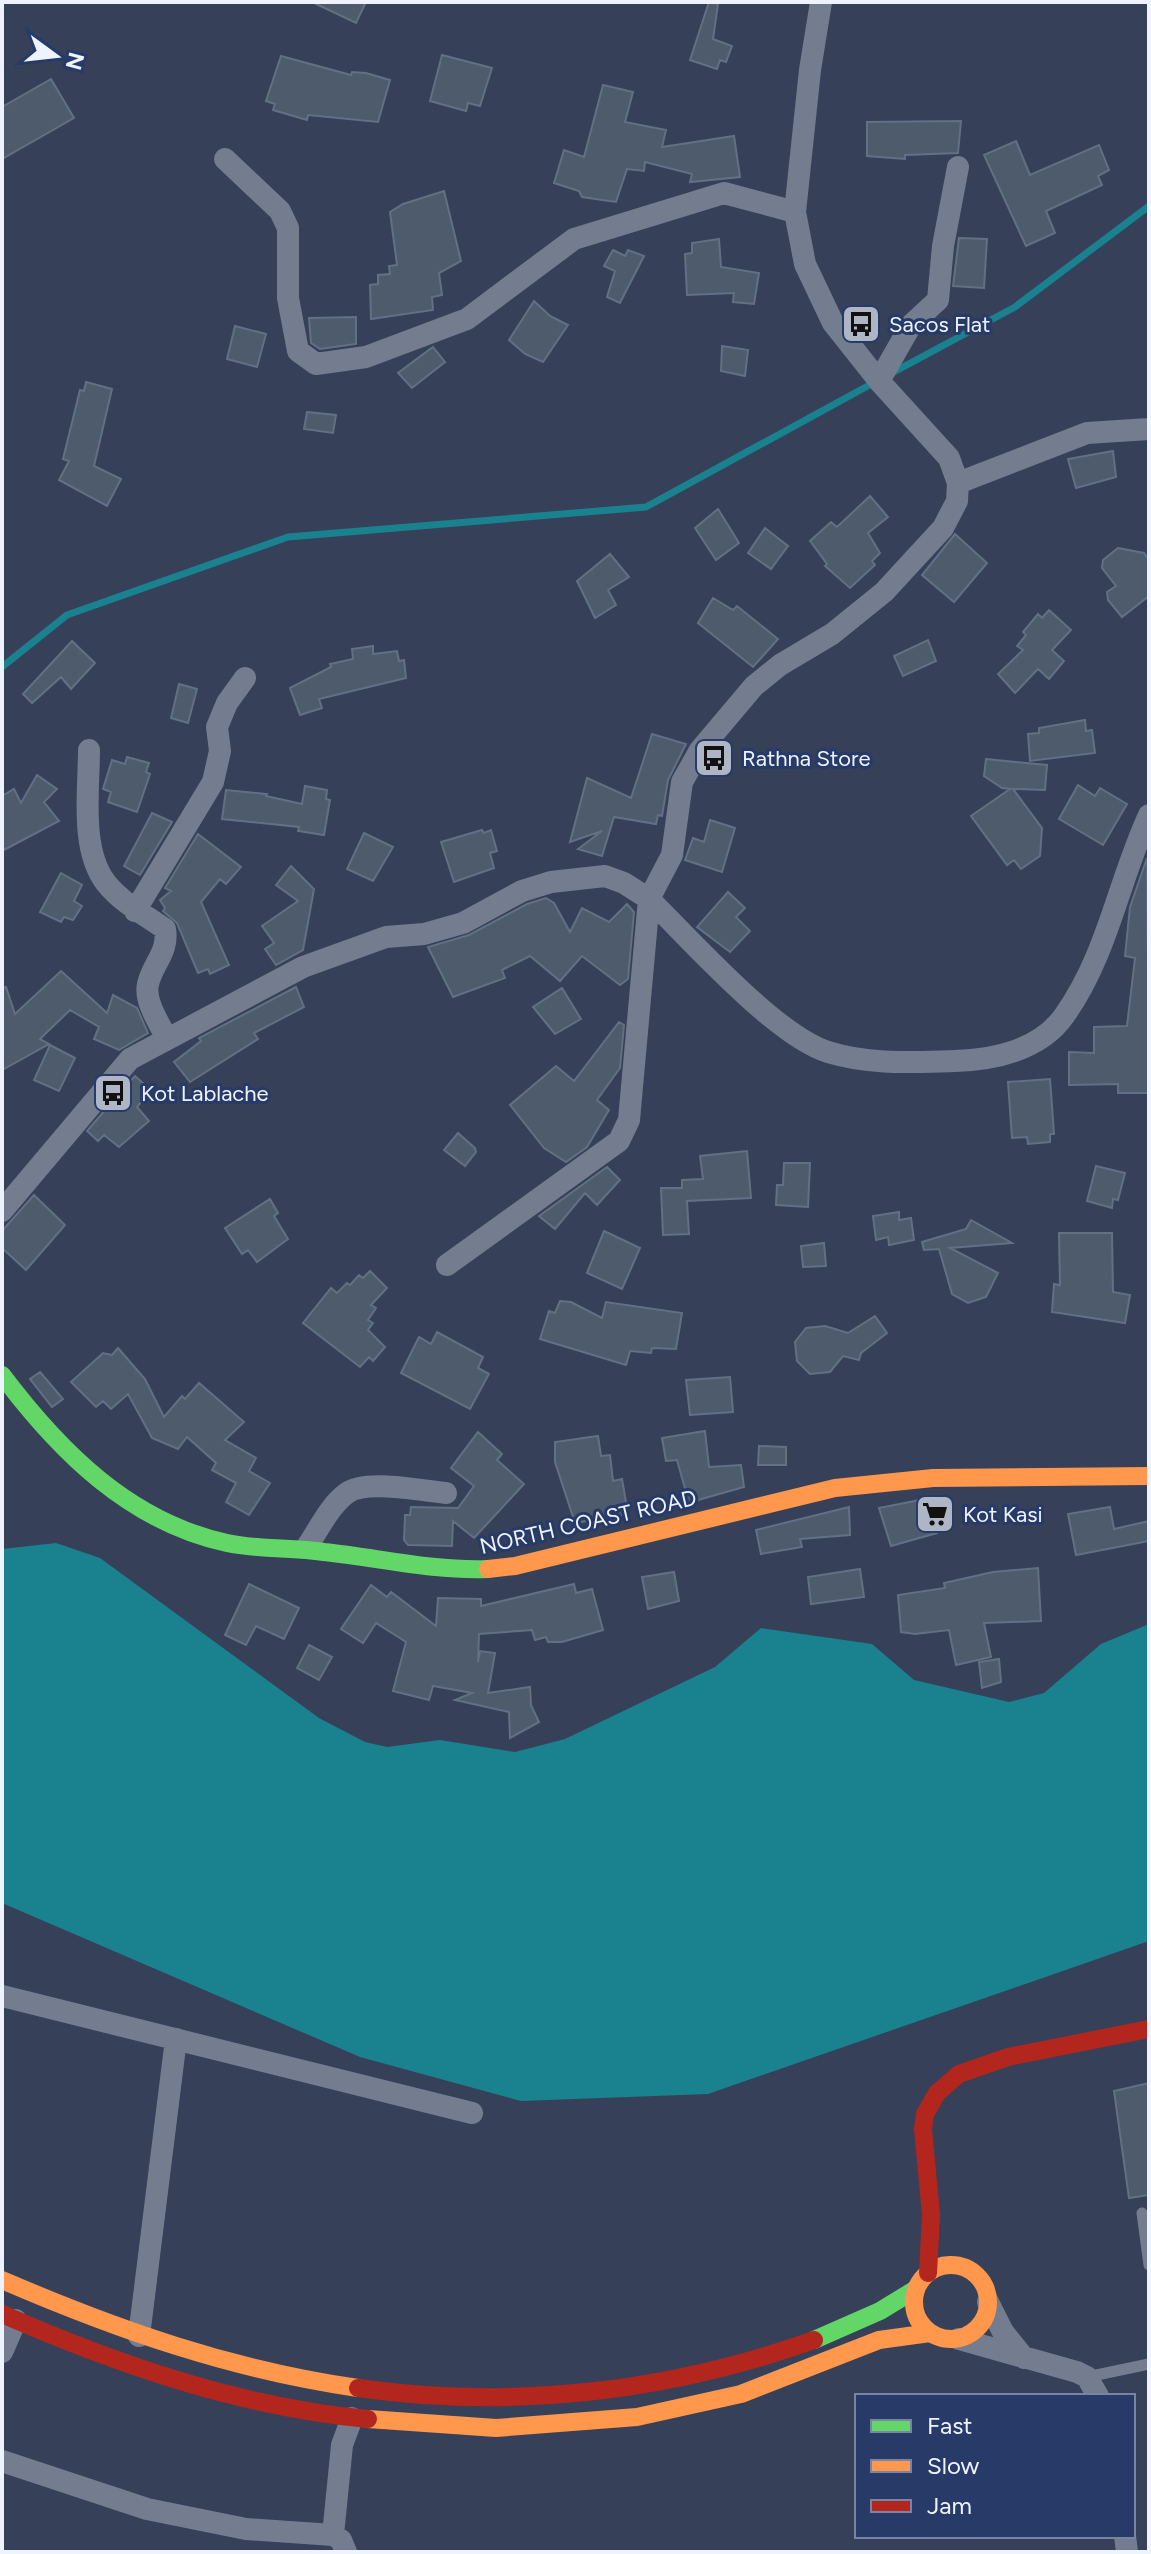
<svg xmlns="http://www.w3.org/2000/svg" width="1151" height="2554" font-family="Figtree,sans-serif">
<rect width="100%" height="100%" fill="#364059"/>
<path fill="#19828e" d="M56 1543 100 1558 319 1718 365 1742 387 1747 440 1740 515 1752 565 1739 715 1667 761 1628 872 1644 914 1680 1009 1702 1044 1693 1101 1644 1149 1624V1941L708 2094 521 2101 360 2057 2 1903V1549Z"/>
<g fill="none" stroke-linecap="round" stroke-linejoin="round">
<path stroke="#19828e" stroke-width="7" d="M890 374 1015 307 1149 206
M2 667 67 615 288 537 646 507 875 382"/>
</g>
<path fill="#4d5b6d" stroke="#627083" stroke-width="2" d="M312 2H366L356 23Z
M709 2 718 4 713 39 732 46 726 62 720 60 717 69 690 60Z
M442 55 492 68 480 106 468 103 466 111 430 101Z
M281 56 351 75 352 72 366 73 390 80 378 122 308 115 307 120 273 110 275 104 266 101Z
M51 79 74 118 2 159V107Z
M603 85 633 92 625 122 666 130 662 147 734 136 740 177 690 182 692 174 645 162 644 171 627 169 616 202 582 197 579 191 554 183 564 150 584 157Z
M961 121 958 153 905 155V159L867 156V122Z
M1016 141 1030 175 1099 145 1109 170 1098 176 1102 185 1046 211 1055 233 1026 246 984 155Z
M444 191 461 261 439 273 442 295 432 297 433 310 371 319 370 285 378 284V275L390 274 389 266 397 265 390 212 403 204Z
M959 238 987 239 984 288 953 286Z
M719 239 721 267 759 273 754 304 733 302 734 293 687 295 685 254 692 253V243Z
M613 250 625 256 628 250 644 256 620 303 607 297 615 271 604 266Z
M534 301 550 316 568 325 543 362 525 354 509 340Z
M356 317V344L320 349 311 343 309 318Z
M235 326 266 334 257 367 227 359Z
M722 346 748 350 745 376 721 371Z
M433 347 445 362 412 388 398 373Z
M86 382 112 389 94 466 121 479 107 506 59 480 69 461 63 459 80 390 84 391Z
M307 412 336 415 333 433 304 429Z
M1113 451 1116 477 1076 488 1068 459Z
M870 496 888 517 868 533 880 553 872 561 875 565 850 588 825 566 827 564 810 541 831 522 837 527Z
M718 509 739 543 716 560 695 528Z
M765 528 788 546 771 569 748 553Z
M955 534 987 563 954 602 922 575Z
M1118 548 1144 553 1149 560V596L1122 617 1108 600 1107 592 1116 586 1102 568 1103 560Z
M610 554 629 577 608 590 616 605 595 618 577 581Z
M713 598 733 610 737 606 778 639 753 667 698 623Z
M1049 610 1071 630 1052 650 1064 661 1049 679 1038 669 1015 693 998 674 1023 650 1017 646 1026 635 1023 632 1038 614 1042 618Z
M928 640 936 661 903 676 894 656Z
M72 641 95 663 71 689 61 677 32 703 23 694Z
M373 646V654L397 651 399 661 404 660 406 678 319 699 322 708 300 715 290 688 331 667 330 664 353 659 352 649Z
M179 684 197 689 188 723 171 718Z
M1085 720 1086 731 1092 730 1095 753 1030 761 1028 734 1039 733V728Z
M652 734 686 744 668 780 662 816 658 815 656 824 614 817 602 856 578 849 602 831 570 842 587 778 631 798Z
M127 757 149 763 146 772 150 774 137 812 108 802 111 792 103 789 112 760 125 764Z
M986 759 1047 765 1045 790 1013 789 1042 828 1040 856 1021 869 1014 860 1007 865 971 816 1010 789 1002 788 984 776Z
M37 775 57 789 44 802 59 821 2 851V796L14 789 21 803Z
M1078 785 1095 796 1100 788 1127 804 1103 845 1059 819Z
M305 786 327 790 326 799 330 800 324 835 298 831 299 827 222 819 226 790 267 794 266 796 302 804Z
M152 813 172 822 140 875 124 866Z
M710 820 735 828 722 872 685 860 693 838 704 842Z
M482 830 484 833 491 830 497 851 490 853 494 868 454 882 441 842Z
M364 833 393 847 373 881 347 869Z
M198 834 241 867 226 884 220 879 201 902 229 965 210 974 208 969 198 973 177 923 163 911 165 908 160 900 171 891 165 888Z
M1147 858 1149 1093H1118V1084L1069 1085V1052L1094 1053V1027L1127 1026 1135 958 1125 956 1130 907Z
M291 866 314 889 303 950 276 965 265 949 274 943 262 926 298 901 276 885Z
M61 873 82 885 74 901 82 906 73 920 64 917 61 922 40 912Z
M728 892 745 908 736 917 750 931 730 952 697 927Z
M546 898 554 903 570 932 582 908 609 922 627 904 634 912 628 979 620 985 582 956 560 981 530 956 502 970 505 978 453 997 428 947 469 935 527 904Z
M61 971 107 1013 113 995 137 1008 148 1033 119 1050 94 1039 99 1027 70 1010 40 1039 49 1044 2 1070V988L6 987 15 1014Z
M296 987 304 1007 254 1033 258 1039 190 1082 174 1062 201 1041 199 1038Z
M562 988 581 1019 555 1034 533 1007Z
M619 1022 624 1025 620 1068 597 1100 609 1110 587 1147 566 1162 544 1148 510 1105 556 1066 574 1081Z
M50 1045 75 1058 59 1091 34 1080Z
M135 1076 146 1086 147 1095 137 1107 149 1121 119 1147 104 1135 98 1141 87 1131Z
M1050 1079 1054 1134H1050V1142L1028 1144 1027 1137 1012 1138 1008 1082Z
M458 1133 475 1148 476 1152 465 1166 444 1150Z
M747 1151 751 1198 687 1201 689 1234 663 1235 661 1188H682V1180L703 1179 700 1156Z
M784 1163H810L808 1207 776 1205 777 1185H783Z
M1096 1166 1125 1173 1118 1200 1113 1199 1112 1208 1087 1201Z
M607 1167 620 1180 597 1205 585 1193 555 1229 539 1216Z
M34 1195 65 1225 26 1270 2 1248V1231Z
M270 1199 278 1213 274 1216 288 1239 257 1262 248 1250 242 1254 225 1228Z
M899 1212V1220L911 1218 914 1240 889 1245 888 1237 876 1240 873 1216Z
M971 1220 1012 1243 950 1248 998 1273 986 1297 968 1303 952 1294 939 1249 924 1250 922 1242 966 1229Z
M604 1231 640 1248 622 1289 587 1273Z
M1059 1233H1112L1113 1292 1130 1295 1125 1323 1052 1312 1054 1284 1060 1285Z
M824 1243 826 1266 803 1267 801 1246Z
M370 1271 387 1288 371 1305 376 1308 368 1320 373 1323 368 1330 385 1347 373 1361 369 1357 360 1367 303 1323 331 1288 337 1293 347 1283 350 1285 359 1275 363 1278Z
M560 1301 571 1302 602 1318 606 1302 682 1313 676 1349 652 1348 651 1353 630 1351 626 1365 540 1339 549 1311 555 1313Z
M875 1316 887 1333 861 1353 859 1360 843 1356 830 1372 810 1374 797 1361 795 1342 806 1328 825 1326 848 1333Z
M437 1332 483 1357 478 1368 489 1374 470 1409 401 1373 419 1337 431 1344Z
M118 1348 145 1379 164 1417 182 1396 185 1399 199 1383 244 1422 225 1440 256 1458 249 1471 270 1483 249 1515 226 1502 236 1483 212 1470 216 1463 187 1437 178 1449 152 1438 128 1394 111 1409 103 1401 96 1407 71 1382 103 1353 112 1355Z
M40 1372 63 1399 52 1407 30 1379Z
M730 1377 733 1412 690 1415 686 1380Z
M705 1431 709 1467 741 1465 744 1487 684 1504 681 1493 686 1492 677 1460 666 1461 662 1438Z
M478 1432 502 1454 497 1460 524 1484 474 1538 453 1521 452 1546 408 1545 404 1540 405 1515H410L411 1507 458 1508 474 1486 451 1468Z
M598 1436 601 1456 610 1455 613 1481 622 1479 628 1514 575 1523 555 1462V1442Z
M759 1446 786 1447V1465H758Z
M925 1499 937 1533 891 1546 879 1508Z
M849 1507 850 1535 800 1539 802 1547 761 1554 756 1530Z
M1110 1507 1114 1529 1149 1521V1541L1076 1555 1068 1514Z
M1038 1568 1041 1621 984 1623 991 1657 956 1665 949 1630 915 1634 901 1632 898 1595 945 1588 944 1583 993 1572Z
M860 1569 864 1597 811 1604 808 1577Z
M674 1572 679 1601 648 1609 642 1577Z
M249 1584 299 1608 284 1639 256 1626 246 1645 225 1635Z
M574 1584 576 1593 592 1589 603 1630 562 1642H548L546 1637 535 1640 532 1630 479 1634 478 1662 480 1651 495 1653 488 1693 530 1687 531 1705 539 1722 510 1738 509 1712 455 1700 472 1693 433 1686 429 1700 393 1691 406 1642 376 1623 363 1643 341 1629 371 1585 387 1597 391 1592 436 1626 438 1598 481 1599V1606Z
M309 1645 332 1657 319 1680 297 1668Z
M999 1659 1001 1682 982 1688 979 1662Z
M1149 2083V2195L1129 2198 1114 2091Z"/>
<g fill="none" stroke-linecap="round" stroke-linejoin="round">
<path stroke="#747c8f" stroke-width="11" d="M1142 2213 1149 2265
M1087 2377 1149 2364"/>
<path stroke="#747c8f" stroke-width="22" d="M225 159 280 211 288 228V298L298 351 316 364 366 357 467 319 574 239 724 193 795 212
M879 381 911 325 938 300 943 246 958 167
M958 483 1087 433 1149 429
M89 750C89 791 80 849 106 883 122 903 145 915 165 929 169 952 153 963 148 984 144 1002 160 1024 167 1039
M135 911 213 782 220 751 217 727 227 703 245 678
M2 1211 130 1059 303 967 386 937 424 934 463 923 522 891 551 882 605 876 624 883 649 899C691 940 776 1036 828 1052 870 1065 912 1062 955 1061 994 1060 1040 1050 1064 1016 1108 954 1118 882 1149 815
M447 1265 619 1141 629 1120 649 899 672 855 682 782 700 750 754 686 780 665 832 634 884 592 943 528 957 501 958 483 949 458 879 381 833 323 805 264 795 212 810 70 821 2
M306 1548C318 1531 329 1506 347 1493 366 1479 422 1491 446 1493
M2 1996 472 2113
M988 2302 1003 2332 1024 2358
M139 2336 176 2039
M959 2339 1077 2372 1087 2377 1098 2396
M2 2352 16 2320
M2 2461 147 2509 246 2529 333 2535 341 2540 346 2552
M333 2535 342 2445 352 2418
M1125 2536 1127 2552"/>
<path stroke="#63d668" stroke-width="18" d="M2 1375C60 1452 130 1522 227 1543 259 1550 292 1547 324 1552 380 1558 432 1571 488 1569
M814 2340 880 2311 916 2289"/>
<path stroke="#ff974d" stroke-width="18" d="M488 1569 515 1566 835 1488 933 1478 1149 1476
M914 2302a37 37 0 1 1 74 0a37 37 0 1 1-74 0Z
M2 2280C118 2330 232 2370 358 2388
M368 2419 496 2428 637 2417 741 2394 879 2340 930 2333"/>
<path stroke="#b3261e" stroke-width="18" d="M928 2273 931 2215 923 2129 925 2114 937 2093 959 2074 1008 2057 1149 2029
M2 2314C119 2365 240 2407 368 2419
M358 2388C512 2410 667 2392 814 2340"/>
</g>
<defs>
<symbol id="bus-square" viewBox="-11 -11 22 22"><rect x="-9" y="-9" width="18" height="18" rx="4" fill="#aeb5c5" stroke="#273a68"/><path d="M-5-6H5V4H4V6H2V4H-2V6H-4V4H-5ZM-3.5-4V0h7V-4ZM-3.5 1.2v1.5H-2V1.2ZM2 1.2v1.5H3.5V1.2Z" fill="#111"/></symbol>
<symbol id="supermarket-square" viewBox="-11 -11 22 22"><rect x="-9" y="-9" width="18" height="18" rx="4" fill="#aeb5c5" stroke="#273a68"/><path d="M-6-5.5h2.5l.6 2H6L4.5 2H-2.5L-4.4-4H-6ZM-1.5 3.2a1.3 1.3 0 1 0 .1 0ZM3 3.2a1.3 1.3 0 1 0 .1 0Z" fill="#111"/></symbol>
</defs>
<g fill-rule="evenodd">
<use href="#bus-square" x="839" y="302" width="44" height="44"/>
<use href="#bus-square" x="692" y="736" width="44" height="44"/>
<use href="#bus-square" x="91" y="1071" width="44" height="44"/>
<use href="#supermarket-square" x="913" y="1492" width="44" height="44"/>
</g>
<g text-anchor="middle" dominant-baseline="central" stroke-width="6" stroke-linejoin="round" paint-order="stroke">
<g font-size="22" fill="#eef4ff" stroke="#273a68" text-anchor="start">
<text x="889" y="324">Sacos Flat</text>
<text x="742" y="758">Rathna Store</text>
<text x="141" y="1093">Kot Lablache</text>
<text x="963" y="1514">Kot Kasi</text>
</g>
<g font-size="22" fill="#eef4ff" stroke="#273a68">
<text transform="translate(588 1522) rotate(-13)">NORTH COAST ROAD</text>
</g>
</g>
<rect width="1151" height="2554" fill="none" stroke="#eef4ff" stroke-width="8"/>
<rect x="855" y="2394" width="280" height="144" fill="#273a68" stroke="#7784a4" stroke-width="2"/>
<rect x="871" y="2420" width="40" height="12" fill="#63d668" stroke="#7784a4" stroke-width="2"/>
<text x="927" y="2434" font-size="24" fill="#eef4ff">Fast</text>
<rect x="871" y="2460" width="40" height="12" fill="#ff974d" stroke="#7784a4" stroke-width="2"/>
<text x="927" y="2474" font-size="24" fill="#eef4ff">Slow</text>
<rect x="871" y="2500" width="40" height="12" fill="#b3261e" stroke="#7784a4" stroke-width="2"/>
<text x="927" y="2514" font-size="24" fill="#eef4ff">Jam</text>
<g transform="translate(56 56) rotate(105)" stroke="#273a68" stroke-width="6" paint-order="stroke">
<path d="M0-6L14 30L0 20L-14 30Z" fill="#eef4ff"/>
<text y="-12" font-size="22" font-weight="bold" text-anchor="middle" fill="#eef4ff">N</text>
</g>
</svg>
